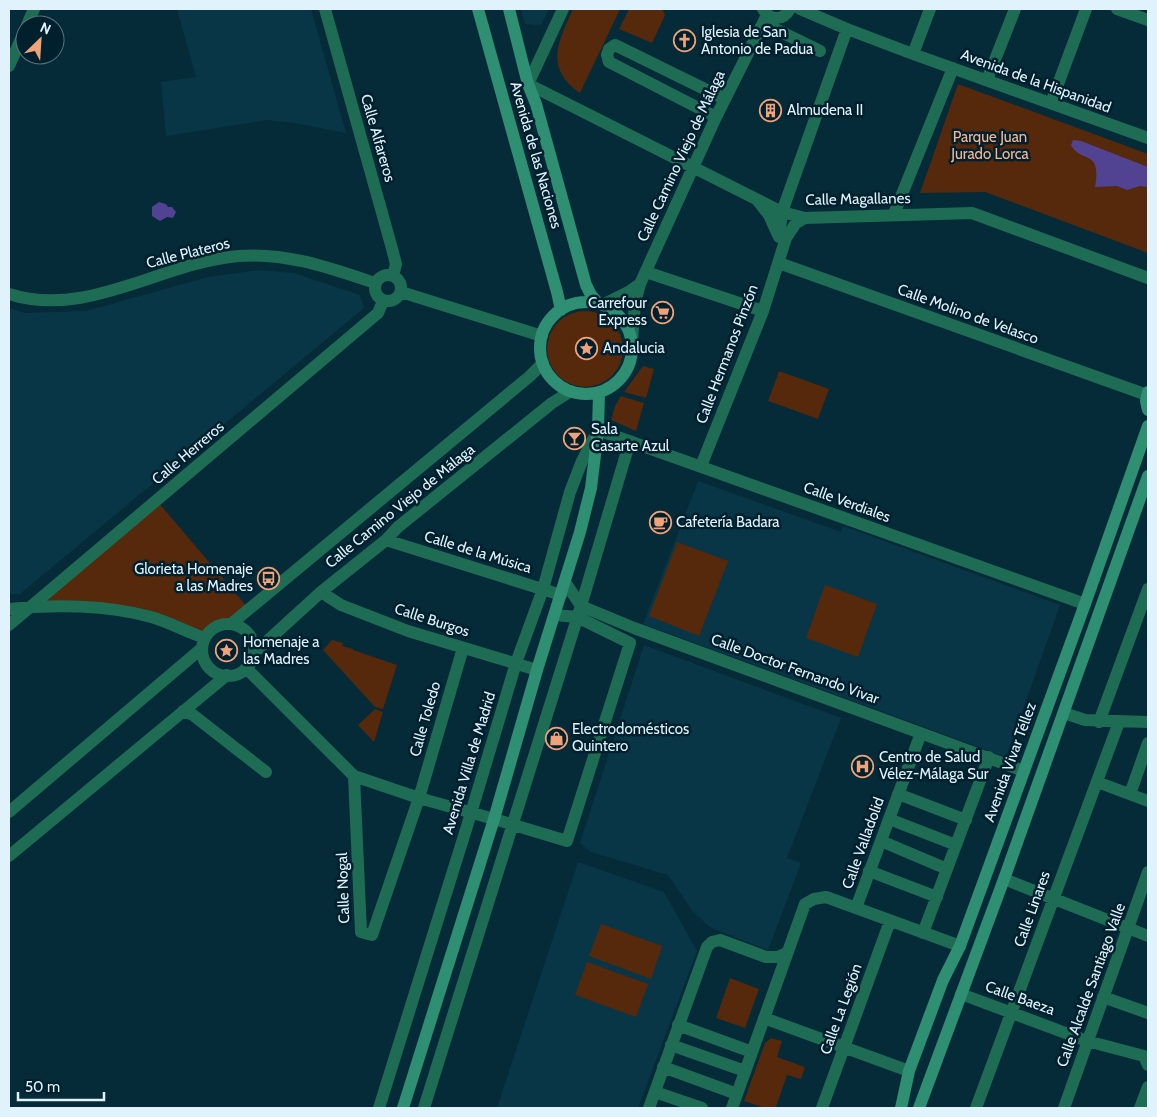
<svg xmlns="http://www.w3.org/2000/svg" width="1157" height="1117" font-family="Cabin,sans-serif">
<rect width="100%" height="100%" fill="#052a38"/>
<path fill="#093646" d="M177 9H311L346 133 295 123 267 120 166 136 161 82 196 77Z
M521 9H549L541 25 525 24Z
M259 270 294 273 360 295 364 308 20 594H9V308L25 313 86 311 208 277Z
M698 481 841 532 843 526 1060 605 1006 757 643 624Z
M644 645 841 718 787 858 801 863 768 950 710 927 693 912 668 875 591 852 580 843Z
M578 862 664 892 697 951 638 1108H497Z"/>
<path fill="#56280c" d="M573 9H620L580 93C544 68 558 42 573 9Z
M629 9H662L665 15 652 43 619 29Z
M958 84 1148 154V253L985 192 920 193Z
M547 349a38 38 0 1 1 76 0a38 38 0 1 1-76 0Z
M643 366 654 369 646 398 624 392Z
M779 371 829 389 818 419 768 401Z
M621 396 644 403 636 431 611 420 615 406Z
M158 502 248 608 232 624 218 621 206 633 149 612 44 603Z
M677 542 728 561 699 636 649 616Z
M825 585 877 604 858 657 806 638Z
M332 640 343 643 342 646 353 649V650L397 665 383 709 375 707 323 650Z
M375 709 383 712 374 742 358 725Z
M601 924 662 946 651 979 589 956Z
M587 962 648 984 636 1017 575 995Z
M730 978 759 989 745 1028 716 1018Z
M771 1038 782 1041 777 1057 805 1067 801 1079 787 1075 776 1107 765 1108 744 1101 765 1043Z"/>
<path fill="#514391" d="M1073 140 1081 141 1148 167V187L1140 186 1127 190 1117 186 1095 187C1102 148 1081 164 1071 145Z
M159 202 166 204 168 207H172L176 212 173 218 167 217 160 221 152 216V207Z"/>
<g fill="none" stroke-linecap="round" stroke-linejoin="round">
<path stroke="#1f6c55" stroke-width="12" d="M325 9 391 245 396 264 393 276
M563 9 528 84 782 212 805 218 972 213 1148 278
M763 9C770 21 783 21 790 9
M800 9 847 29 913 54 1148 138
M1117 9 1148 20
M763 23 820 51
M27 25 34 9
M913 54 930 9
M9 66 25 30
M987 80 1015 9
M1051 103 1086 9
M716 117 609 62 607 55 609 49 615 45 725 99
M758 201 769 215 778 235
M894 214 953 68
M779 237 782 212 847 29
M779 263 1147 395
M646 272 763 311
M375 288a13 13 0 1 1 26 0a13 13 0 1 1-26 0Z
M401 292 542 336
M9 294C87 319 161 263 238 256 286 252 330 268 375 283
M602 305 630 291 640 284
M632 340 635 303 640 284 716 117 767 15
M701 466 763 311 786 238 796 223 805 218
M386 540 561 595
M565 582 581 606 634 628 1024 771
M321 592 341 605 408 631 537 670
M9 609C54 604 107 605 151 617 169 622 187 632 205 638
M231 624 530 376 543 363
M202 650a26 26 0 1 1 52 0a26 26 0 1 1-52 0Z
M9 625 378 313 383 301
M254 653 321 592 386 540 398 527 552 403 571 391
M246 668 354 776 419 798 494 819 567 841 630 643 577 617 555 615
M183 711 193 715 266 772
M1064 713 1085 720 1148 722
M1099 722 1148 589
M354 776 361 932 372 935 419 798 463 648
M1097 782 1148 801
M898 794 966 820
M1130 794 1148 743
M9 812 202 648
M889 819 956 845
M881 841 947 869
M9 856 227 675
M869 871 937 897
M1004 879 1148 936
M856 908 921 733
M923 933 989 757
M961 994 1087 1041 1144 1056 1148 1065
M1103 997 1148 1013
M764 1018 909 1071
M678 1025 752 1052
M671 1045 745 1071
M663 1067 737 1094
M655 1092 702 1108
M379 1108 468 823 516 663 543 589 570 492 582 461 598 430 1085 604
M424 1108 581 606 630 441
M649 1108 707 947 712 942 720 940 766 957H778L788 952
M732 1108 805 904 814 899 826 897 960 946
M822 1108 890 921
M976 1108 1119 722
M1064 1108 1148 872
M1140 1108 1148 1087"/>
<path stroke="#2f8f72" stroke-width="12" d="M478 9 557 292 561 310
M509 9 528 84 536 104 586 285 591 295 599 304
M540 348a46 46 0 1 1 92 0a46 46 0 1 1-92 0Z
M1148 392 1146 401 1148 410
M403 1108 494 819 537 670 580 532 591 488 598 430 599 392
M901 1108 909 1071 943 980 960 946 1085 604 1148 426
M919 1108 1004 879 1148 476"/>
</g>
<defs>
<symbol id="church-ring" viewBox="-11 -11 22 22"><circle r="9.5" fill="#00202e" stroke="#f0a279" stroke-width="1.5"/><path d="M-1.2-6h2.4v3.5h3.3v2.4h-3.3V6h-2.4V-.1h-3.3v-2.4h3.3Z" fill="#f0a279"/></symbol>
<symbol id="building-ring" viewBox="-11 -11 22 22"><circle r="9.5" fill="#00202e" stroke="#f0a279" stroke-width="1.5"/><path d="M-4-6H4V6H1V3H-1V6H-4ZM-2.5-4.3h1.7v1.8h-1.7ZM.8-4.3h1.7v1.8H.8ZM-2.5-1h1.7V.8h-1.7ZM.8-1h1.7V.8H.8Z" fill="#f0a279"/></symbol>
<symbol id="supermarket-ring" viewBox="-11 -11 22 22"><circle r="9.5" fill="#00202e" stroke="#f0a279" stroke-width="1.5"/><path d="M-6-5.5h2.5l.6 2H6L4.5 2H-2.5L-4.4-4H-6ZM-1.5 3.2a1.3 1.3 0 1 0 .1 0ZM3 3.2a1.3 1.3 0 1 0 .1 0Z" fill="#f0a279"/></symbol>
<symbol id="sight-ring" viewBox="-11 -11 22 22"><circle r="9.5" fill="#00202e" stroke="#f0a279" stroke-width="1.5"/><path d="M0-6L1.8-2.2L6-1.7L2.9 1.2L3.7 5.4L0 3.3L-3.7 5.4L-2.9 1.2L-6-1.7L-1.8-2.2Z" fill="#f0a279"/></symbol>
<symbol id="bar-ring" viewBox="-11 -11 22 22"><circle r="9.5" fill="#00202e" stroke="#f0a279" stroke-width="1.5"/><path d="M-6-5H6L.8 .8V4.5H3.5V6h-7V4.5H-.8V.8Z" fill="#f0a279"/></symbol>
<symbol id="cafe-ring" viewBox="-11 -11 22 22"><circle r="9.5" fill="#00202e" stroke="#f0a279" stroke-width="1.5"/><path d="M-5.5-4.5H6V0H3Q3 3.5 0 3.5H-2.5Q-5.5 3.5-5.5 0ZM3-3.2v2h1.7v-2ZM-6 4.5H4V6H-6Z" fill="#f0a279"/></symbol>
<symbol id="bus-ring" viewBox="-11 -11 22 22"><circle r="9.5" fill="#00202e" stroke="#f0a279" stroke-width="1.5"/><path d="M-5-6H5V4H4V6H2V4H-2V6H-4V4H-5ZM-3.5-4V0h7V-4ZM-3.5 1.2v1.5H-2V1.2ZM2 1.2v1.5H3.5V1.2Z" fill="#f0a279"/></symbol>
<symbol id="shop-ring" viewBox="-11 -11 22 22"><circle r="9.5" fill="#00202e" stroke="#f0a279" stroke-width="1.5"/><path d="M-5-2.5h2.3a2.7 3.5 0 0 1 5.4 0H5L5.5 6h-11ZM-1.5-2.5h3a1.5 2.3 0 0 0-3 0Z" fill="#f0a279"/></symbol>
<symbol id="hospital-ring" viewBox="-11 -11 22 22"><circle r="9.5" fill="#00202e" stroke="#f0a279" stroke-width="1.5"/><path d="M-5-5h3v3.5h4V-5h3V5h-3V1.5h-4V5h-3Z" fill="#f0a279"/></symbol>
</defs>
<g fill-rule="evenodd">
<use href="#church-ring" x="672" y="28" width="25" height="25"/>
<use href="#building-ring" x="758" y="98" width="25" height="25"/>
<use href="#supermarket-ring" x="650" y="300" width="25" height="25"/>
<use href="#sight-ring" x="574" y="336" width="25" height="25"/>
<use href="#bar-ring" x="562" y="426" width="25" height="25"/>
<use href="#cafe-ring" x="648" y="510" width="25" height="25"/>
<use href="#bus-ring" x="256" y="566" width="25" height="25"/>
<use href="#sight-ring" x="214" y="638" width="25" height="25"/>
<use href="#shop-ring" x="544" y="726" width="25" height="25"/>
<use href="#hospital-ring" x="850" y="754" width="25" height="25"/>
</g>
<g text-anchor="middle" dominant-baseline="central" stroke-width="5" stroke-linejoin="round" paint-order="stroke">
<g font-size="15" fill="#e0f3fc" stroke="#00202e" text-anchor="start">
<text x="701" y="32">Iglesia de San<tspan x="701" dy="17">Antonio de Padua</tspan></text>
<text x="787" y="110">Almudena II</text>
<text x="647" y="303" text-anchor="end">Carrefour<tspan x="647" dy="17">Express</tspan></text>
<text x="603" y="348">Andalucia</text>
<text x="591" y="429">Sala<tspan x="591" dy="17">Casarte Azul</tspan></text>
<text x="676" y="522">Cafetería Badara</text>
<text x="253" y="569" text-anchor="end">Glorieta Homenaje<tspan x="253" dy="17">a las Madres</tspan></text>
<text x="243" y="642">Homenaje a<tspan x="243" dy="17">las Madres</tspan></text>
<text x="572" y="729">Electrodomésticos<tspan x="572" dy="17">Quintero</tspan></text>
<text x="879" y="757">Centro de Salud<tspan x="879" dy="17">Vélez-Málaga Sur</tspan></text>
</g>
<g font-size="15" fill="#e0f3fc" stroke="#00202e">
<text transform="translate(1036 81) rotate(20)">Avenida de la Hispanidad</text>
<text transform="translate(378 138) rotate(74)">Calle Alfareros</text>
<text transform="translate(536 155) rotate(74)">Avenida de las Naciones</text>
<text transform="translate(681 156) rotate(-65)">Calle Camino Viejo de Málaga</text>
<text transform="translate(858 199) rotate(-1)">Calle Magallanes</text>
<text transform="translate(188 253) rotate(-14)">Calle Plateros</text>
<text transform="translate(968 314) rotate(20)">Calle Molino de Velasco</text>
<text transform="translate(727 354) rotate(-69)">Calle Hermanos Pinzón</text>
<text transform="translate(188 453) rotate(-40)">Calle Herreros</text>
<text transform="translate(847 502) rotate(20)">Calle Verdiales</text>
<text transform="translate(400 506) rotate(-39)">Calle Camino Viejo de Málaga</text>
<text transform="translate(478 552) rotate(17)">Calle de la Música</text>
<text transform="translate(432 620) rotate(18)">Calle Burgos</text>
<text transform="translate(795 669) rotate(20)">Calle Doctor Fernando Vivar</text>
<text transform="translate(425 719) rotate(-74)">Calle Toledo</text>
<text transform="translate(1010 762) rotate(-70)">Avenida Vivar Téllez</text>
<text transform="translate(469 763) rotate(-73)">Avenida Villa de Madrid</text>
<text transform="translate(863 843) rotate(-70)">Calle Valladolid</text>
<text transform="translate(343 888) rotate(-92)">Calle Nogal</text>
<text transform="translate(1032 909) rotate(-70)">Calle Linares</text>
<text transform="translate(1091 985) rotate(-70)">Calle Alcalde Santiago Valle</text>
<text transform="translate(1020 998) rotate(20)">Calle Baeza</text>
<text transform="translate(841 1009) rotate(-70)">Calle La Legión</text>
</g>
<g font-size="15" fill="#fab692" stroke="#00202e">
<text x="990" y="137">Parque Juan<tspan x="990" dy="17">Jurado Lorca</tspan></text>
</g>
</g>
<rect width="1157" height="1117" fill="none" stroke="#e0f3fc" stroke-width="20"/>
<g transform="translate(40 40) rotate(25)"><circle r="24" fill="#00202e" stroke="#5a7480"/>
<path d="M0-4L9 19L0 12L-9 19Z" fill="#f0a279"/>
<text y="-8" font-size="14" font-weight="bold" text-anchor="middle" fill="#e0f3fc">N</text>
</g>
<path d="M18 1092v8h86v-8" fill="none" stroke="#e0f3fc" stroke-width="2.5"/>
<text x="25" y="1092" font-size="15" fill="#e0f3fc" stroke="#00202e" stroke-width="4" paint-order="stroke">50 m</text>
</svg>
